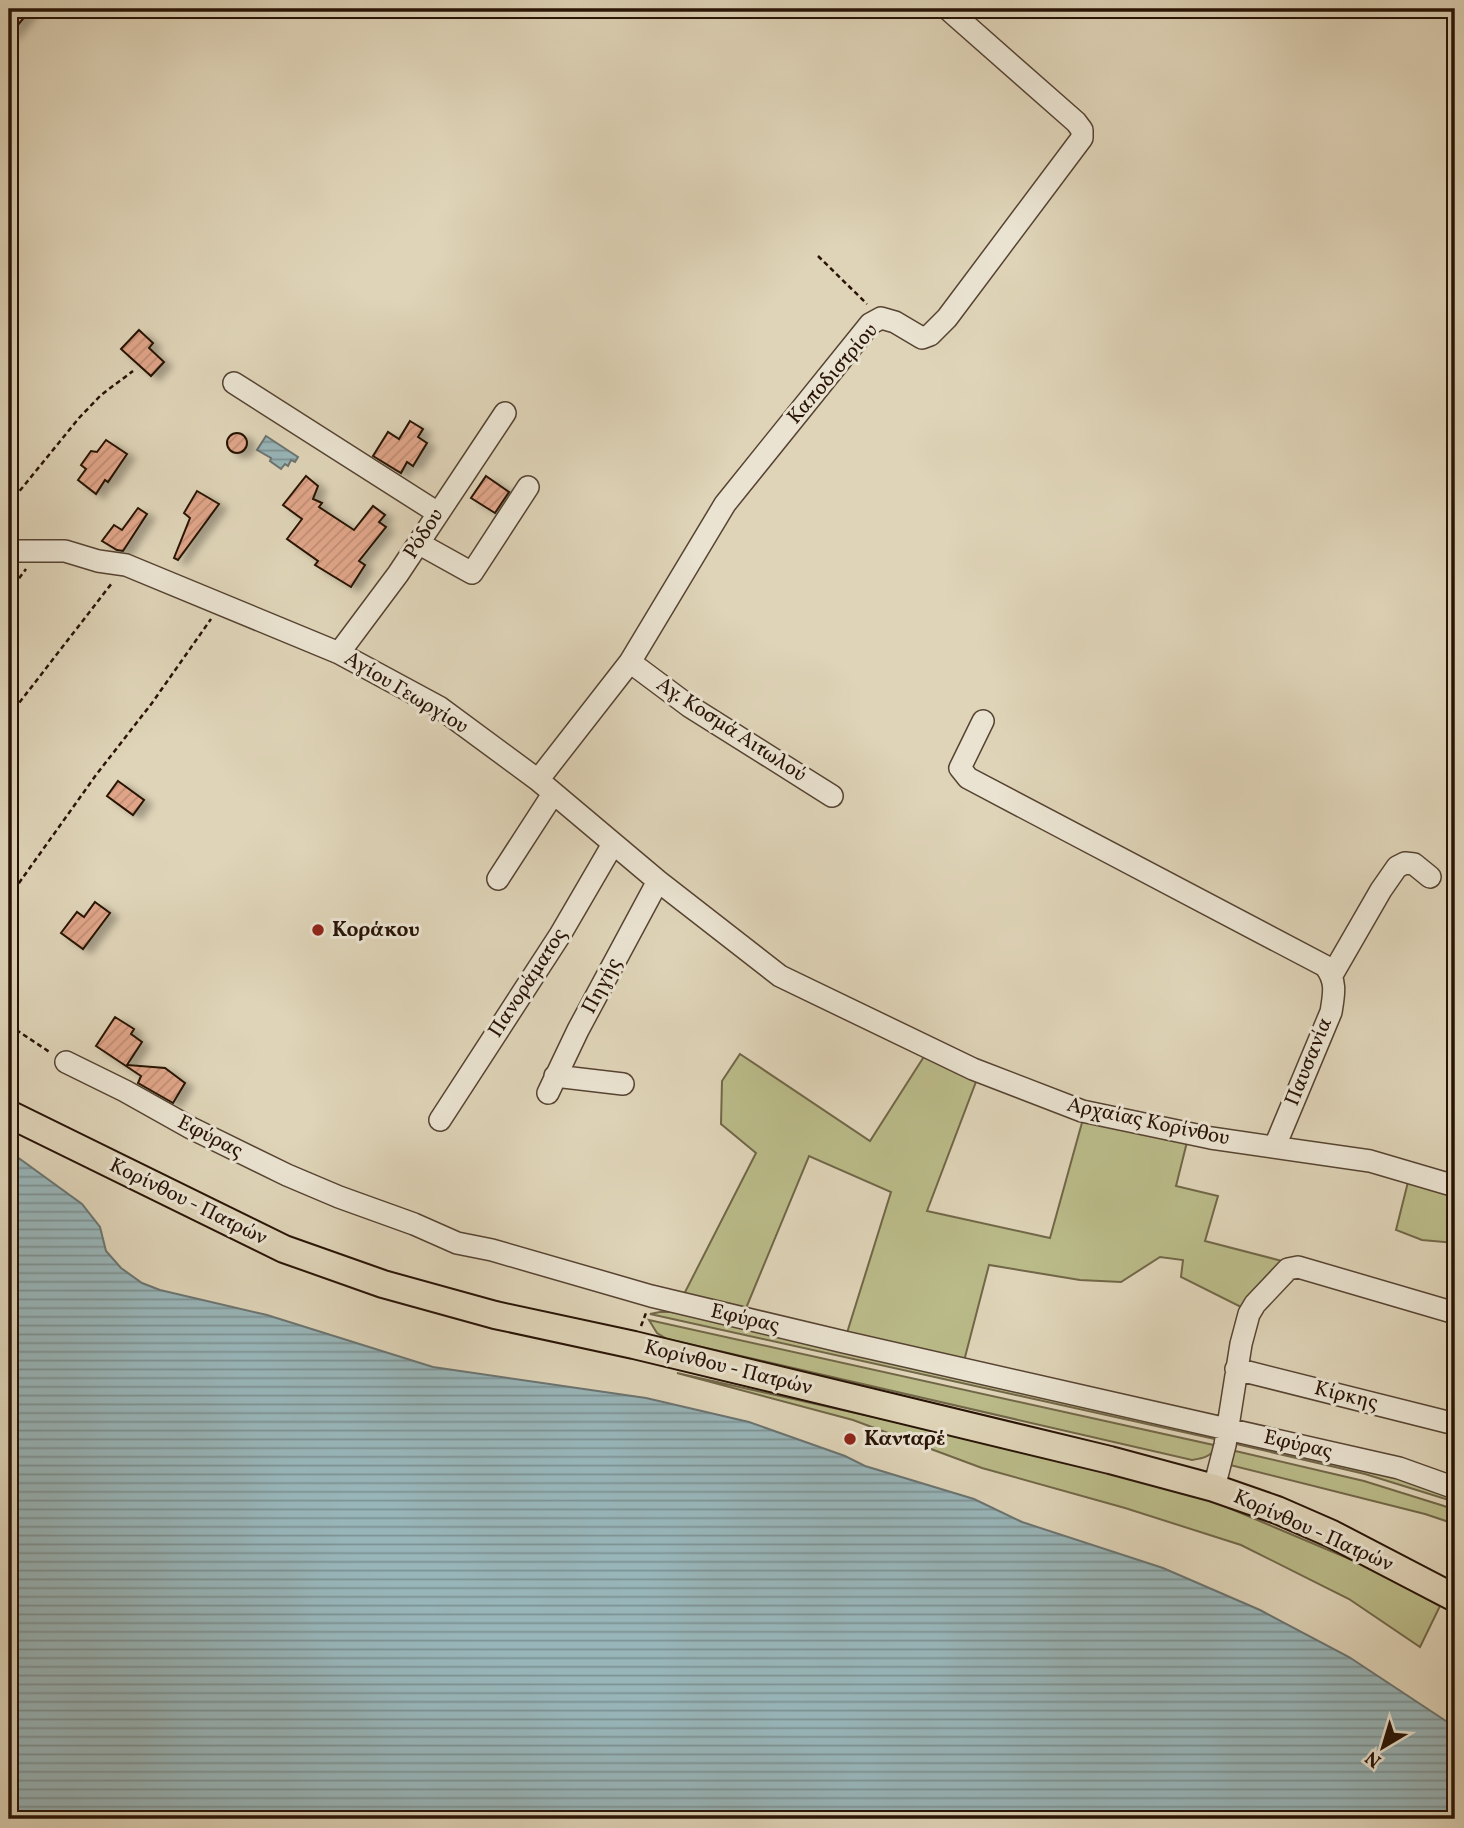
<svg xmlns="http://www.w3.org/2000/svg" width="1464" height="1828" font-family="Vollkorn,serif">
<defs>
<pattern id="water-rules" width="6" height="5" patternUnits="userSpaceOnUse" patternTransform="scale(1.75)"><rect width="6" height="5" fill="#98b5b9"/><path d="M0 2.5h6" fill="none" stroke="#7c9294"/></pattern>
<pattern id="building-hatch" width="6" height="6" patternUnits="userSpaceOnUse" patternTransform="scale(1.75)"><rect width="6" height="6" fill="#e0a589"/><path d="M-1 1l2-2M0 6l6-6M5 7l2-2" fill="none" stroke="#c08d75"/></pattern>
<filter id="shadow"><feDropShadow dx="8" dy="4.5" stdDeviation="3.5" flood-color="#0004"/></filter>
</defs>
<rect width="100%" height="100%" fill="#dfd4b8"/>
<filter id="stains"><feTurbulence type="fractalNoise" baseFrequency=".00286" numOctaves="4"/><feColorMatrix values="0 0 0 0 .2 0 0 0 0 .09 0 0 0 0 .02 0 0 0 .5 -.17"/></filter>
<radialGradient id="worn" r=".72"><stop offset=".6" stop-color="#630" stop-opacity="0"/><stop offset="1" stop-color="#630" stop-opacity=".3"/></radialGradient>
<path fill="#babb89" stroke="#716748" stroke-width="2" d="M740 1054 870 1141 925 1055 977 1079 927 1211 1050 1238 1083 1119 1187 1142 1176 1186 1218 1196 1205 1241 1286 1262 1243 1308 1181 1277 1183 1260 1160 1257 1121 1282 1080 1280 989 1265 964 1361 846 1336 891 1192 809 1156 744 1313 681 1300 756 1153 721 1124 722 1081Z
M1408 1182 1455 1195V1243L1422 1240 1396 1230Z
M660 1312H672L1212 1430 1219 1440 650 1314Z
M649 1320 1218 1446C1210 1457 1204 1458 1192 1460L667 1339 657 1333Z
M677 1373 1105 1469 1210 1500 1371 1568 1440 1606 1420 1647 1349 1599 1241 1545 1125 1508 982 1468 853 1420Z
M1240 1438 1366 1466 1455 1494V1502L1365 1474 1232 1443Z
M1231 1450 1364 1481 1444 1506 1455 1510V1524L1425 1514 1230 1465Z"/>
<path fill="url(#water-rules)" stroke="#6b7471" stroke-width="2" d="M266 436 298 457 295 462 291 460 288 466 285 464 281 469 270 461 271 458 257 450Z
M9 1151 82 1204 100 1227 106 1251 121 1268 142 1283 160 1290 267 1315 433 1367 646 1398 749 1422 845 1456 865 1466 974 1499 1022 1522 1163 1568 1260 1610 1349 1657 1455 1727V1819H9Z"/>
<path fill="url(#building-hatch)" stroke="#281306" stroke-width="2" filter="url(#shadow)" d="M9 9H31L9 36Z
M139 330 153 343 149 348 164 362 151 376 121 349Z
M410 421 423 429 418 437 427 443 413 466 407 462 401 473 373 456 388 432 399 439Z
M227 443a10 10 0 1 1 20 0a10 10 0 1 1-20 0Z
M106 440 127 454 108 482 105 480 96 494 78 480 86 469 81 465 91 451 97 452Z
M306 476 318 486 313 499 322 503 319 507 354 530 373 506 385 515 379 522 386 527 359 561 365 565 351 587 315 565 318 561 287 539 302 519 283 505Z
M486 476 509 492 495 513 471 498Z
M197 491 219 504 178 560 174 558 190 518 184 513Z
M138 508 147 514 123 551 117 550 102 541 114 525 122 530Z
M118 781 144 800 133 815 107 796Z
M95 902 110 913 83 949 61 933 77 912 84 917Z
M115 1017 134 1029 131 1034 142 1042 127 1065 165 1068 185 1083 173 1103 138 1083 141 1076 96 1046Z"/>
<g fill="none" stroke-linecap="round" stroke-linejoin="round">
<defs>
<path id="minor" d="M234 383 438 513
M418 543 472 573 528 487
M9 551H65L98 561 126 565 339 653 439 707 538 780 658 881 780 976 973 1069 1082 1111 1211 1138 1370 1161 1455 1186
M339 653 398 574 505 413
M630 662 689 706 832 796
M983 721 960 768 968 778 1325 966C1337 981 1334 994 1331 1012L1275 1146
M538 780 630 662 725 504 870 324 881 318 895 322 922 338 930 335 947 318 1082 138V130L1076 122 950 11
M498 879 553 794
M1332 975 1381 890 1397 867 1405 863 1414 864 1430 877
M66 1062 125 1091 191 1128 287 1175 339 1197 414 1224 457 1243 492 1250 651 1296 844 1342 1399 1468 1455 1488
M555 1076 623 1084
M548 1093 578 1030 658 881
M440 1120 560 935 613 844
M1236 1369 1455 1424
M1214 1488 1225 1445 1241 1344 1249 1314 1255 1304 1288 1269 1298 1267 1455 1313"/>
<path id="major" d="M9 1114 284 1249 383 1284 495 1315 634 1345 1110 1460 1214 1488 1277 1510 1332 1534 1455 1598"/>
</defs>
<use href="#minor" stroke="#564332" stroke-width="24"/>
<use href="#major" stroke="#281306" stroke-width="30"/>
<path stroke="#281306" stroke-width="2.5" stroke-dasharray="5 3.5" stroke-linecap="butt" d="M818 256 867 304
M9 504 79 418 101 395 133 371
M9 592 26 569
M9 716 112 583
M9 897 96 775 152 703 211 619
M9 1025 51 1053
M641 1326 646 1313"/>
<use href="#minor" stroke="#eae3d1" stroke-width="21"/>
<use href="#major" stroke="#dfd4b8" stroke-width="26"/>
</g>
<g fill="#8f2418" stroke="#eae3d1" stroke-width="2.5">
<circle cx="318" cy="930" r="7"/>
<circle cx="850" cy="1439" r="7"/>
</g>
<g text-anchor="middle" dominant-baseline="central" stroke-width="6" stroke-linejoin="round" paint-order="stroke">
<g font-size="21" fill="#281306" stroke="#eae3d1">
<text transform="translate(833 374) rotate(-49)">Καποδιστρίου</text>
<text transform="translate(424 534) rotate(-57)">Ρόδου</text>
<text transform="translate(406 693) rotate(31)">Αγίου Γεωργίου</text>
<text transform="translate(731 730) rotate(33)">Αγ. Κοσμά Αιτωλού</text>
<text transform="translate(528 983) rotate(-57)">Πανοράματος</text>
<text transform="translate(602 986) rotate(-62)">Πηγής</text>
<text transform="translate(1309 1062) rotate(-68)">Παυσανία</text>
<text transform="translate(1148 1122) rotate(12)">Αρχαίας Κορίνθου</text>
<text transform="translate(210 1137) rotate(27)">Εφύρας</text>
<text transform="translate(188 1202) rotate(26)">Κορίνθου - Πατρών</text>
<text transform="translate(745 1319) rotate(13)">Εφύρας</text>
<text transform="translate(728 1368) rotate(14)">Κορίνθου - Πατρών</text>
<text transform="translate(1346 1396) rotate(14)">Κίρκης</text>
<text transform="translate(1298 1445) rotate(13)">Εφύρας</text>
<text transform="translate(1313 1531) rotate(24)">Κορίνθου - Πατρών</text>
</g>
<g font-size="21" font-weight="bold" fill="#281306" stroke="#eae3d1" text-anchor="start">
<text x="332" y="930">Κοράκου</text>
<text x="864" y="1439">Κανταρέ</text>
</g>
</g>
<rect width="1464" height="1828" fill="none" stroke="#dfd4b8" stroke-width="35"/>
<rect x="10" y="10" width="1443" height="1807" fill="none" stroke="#281306" stroke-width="3.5"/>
<rect x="18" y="18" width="1429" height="1793" fill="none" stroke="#281306" stroke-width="2"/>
<g transform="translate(1383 1747) rotate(218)" stroke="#eae3d1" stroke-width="5" paint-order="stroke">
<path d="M0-5L12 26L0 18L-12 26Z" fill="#281306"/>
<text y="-10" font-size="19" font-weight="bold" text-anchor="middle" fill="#281306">N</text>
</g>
<rect width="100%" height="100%" filter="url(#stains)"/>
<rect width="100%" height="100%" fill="url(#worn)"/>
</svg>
